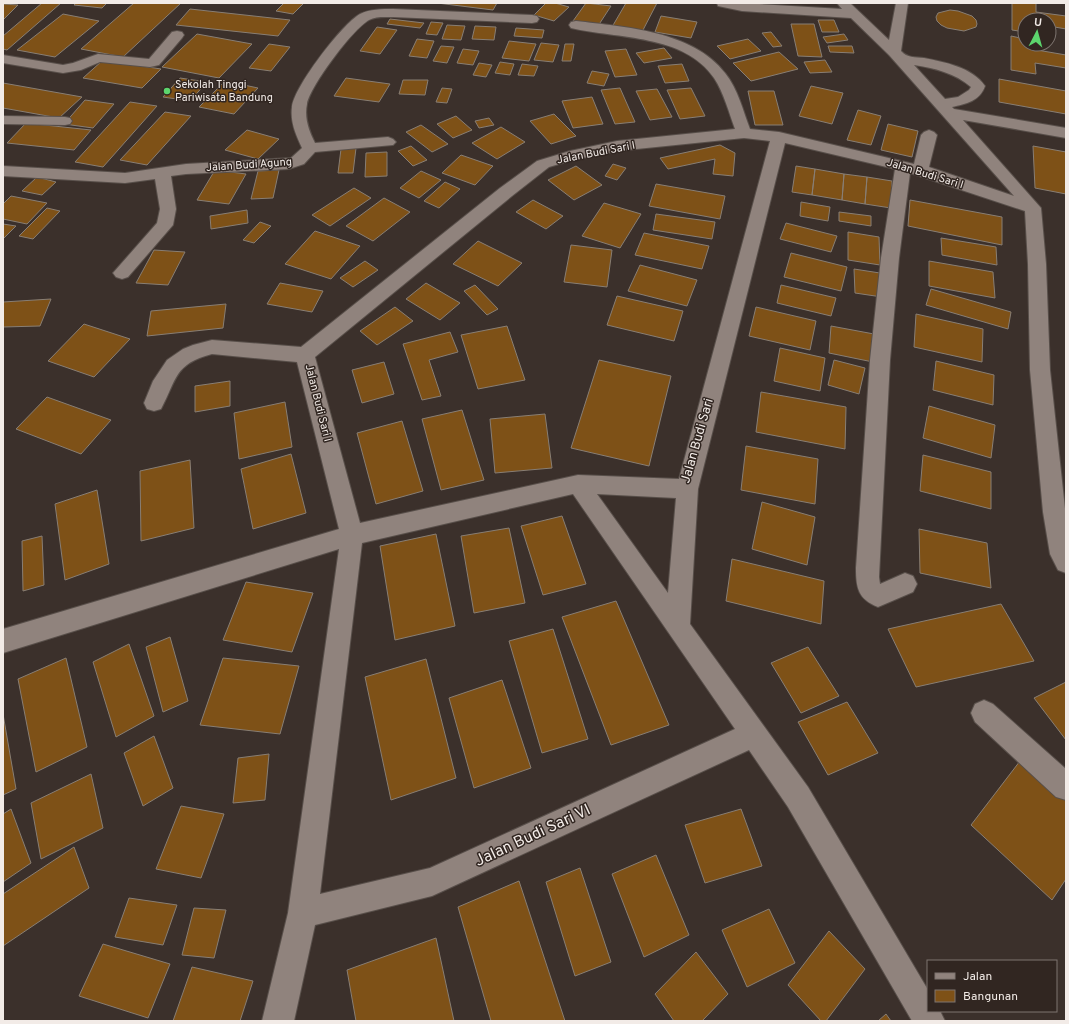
<svg xmlns="http://www.w3.org/2000/svg" width="1069" height="1024" font-family="Overpass,sans-serif">
<rect width="100%" height="100%" fill="#3b302b"/>
<path fill="#7e5117" stroke="#887e74" d="M42 3H61L7 50 3 49V36Z
M76 3H107L102 8 74 5Z
M134 3H181L123 57 81 49Z
M284 3H304L293 14 276 11Z
M437 3H497L493 10Z
M546 3H555L569 7 554 21 534 15Z
M586 3 611 6 598 26 573 21Z
M626 3H657L642 32 612 27Z
M1012 3H1036V12L1066 16V29L1049 26V20H1025V32L1012 30Z
M3 4 18 5 4 19H3Z
M190 9 290 20 278 36 176 25Z
M950 10 958 11 972 16 976 20 977 24 976 27 964 31 947 28 941 25 937 21 936 17 938 13Z
M63 14 99 21 55 57 17 50Z
M661 16 697 22 691 38 655 32Z
M390 19 424 23 420 28 387 24Z
M818 20H834L839 32H822Z
M431 22 443 23 437 35 426 34Z
M791 24H814L822 57 798 56Z
M447 25 465 26 461 40 442 39Z
M475 26 496 27 494 40 472 39Z
M377 27 397 30 380 54 360 51Z
M516 28 544 30 542 38 514 36Z
M771 32 782 46 773 47 762 33Z
M197 34 252 44 219 78 162 67Z
M844 34 848 40 827 43 823 37Z
M1011 36 1025 39V44H1037V50L1066 55V68L1035 63 1036 74 1011 70Z
M417 39 434 41 427 58 409 56Z
M748 39 761 51 730 59 717 46Z
M509 41 536 44 529 61 502 58Z
M541 43 559 45 553 62 534 60Z
M269 44 290 47 271 71 249 68Z
M565 44H574L571 61H562Z
M441 46 454 47 447 63 433 61Z
M828 46H852L854 53 830 52Z
M664 48 672 58 644 63 636 53Z
M463 49 479 51 473 65 457 63Z
M626 49 637 75 615 77 605 51Z
M779 52 798 69 751 81 733 63Z
M103 60 161 69 142 88 83 78Z
M825 60 832 72 810 73 804 62Z
M500 62 514 64 510 75 495 73Z
M479 63 492 65 486 77 473 75Z
M522 64 538 66 534 76 518 75Z
M682 64 689 81 665 83 658 66Z
M592 71 609 74 604 86 587 83Z
M180 78 207 82 190 101 163 97Z
M346 78 390 84 379 102 334 96Z
M999 79 1066 91V114L999 102Z
M403 80H428L425 95 399 94Z
M225 81 258 88 234 114 199 107Z
M3 83 82 97 59 118 3 108Z
M811 86 843 93 832 124 799 116Z
M442 88 452 89 447 103 436 102Z
M620 88 635 122 615 124 601 90Z
M691 88 705 116 680 119 667 90Z
M657 89 672 117 650 120 636 91Z
M748 91H774L783 125H755Z
M592 97 603 124 573 128 562 101Z
M85 100 114 104 93 128 64 124Z
M130 102 157 106 103 167 75 162Z
M858 110 881 116 871 145 847 140Z
M165 112 191 116 147 165 120 160Z
M554 114 576 136 551 144 530 121Z
M456 116 472 130 453 138 437 124Z
M489 118 494 125 479 128 475 121Z
M26 123 91 130 74 150 7 143Z
M888 124 918 131 912 157 881 150Z
M421 125 448 144 432 152 406 132Z
M501 127 525 142 497 159 472 143Z
M247 130 279 139 258 159 225 150Z
M720 145 735 153 733 176 713 174 715 159 668 169 660 158Z
M411 146 427 160 413 166 398 151Z
M1033 146 1066 152V194L1035 188Z
M356 148 353 173H338L341 149Z
M387 152V176L365 177 366 153Z
M461 155 493 166 475 185 442 173Z
M613 164 626 168 617 180 605 176Z
M576 166 602 185 574 200 548 180Z
M796 166 815 169 812 195 792 192Z
M815 169 844 174 842 200 812 195Z
M215 170 246 174 229 204 197 200Z
M279 170 273 198 251 199 258 171Z
M421 171 441 180 419 198 400 188Z
M844 174 867 177 865 204 842 200Z
M37 177 56 182 42 195 22 191Z
M867 177 892 181 891 208 865 204Z
M445 182 460 189 439 208 424 201Z
M656 184 725 196 720 219 649 206Z
M354 188 371 198 330 226 312 215Z
M11 196 47 203 27 224 3 219V204Z
M384 198 410 212 373 241 346 226Z
M533 200 563 216 546 229 516 212Z
M910 200 1002 217V245L908 226Z
M801 202 830 207 828 221 800 216Z
M604 203 641 214 620 248 582 236Z
M47 208 60 211 33 239 19 236Z
M247 210 248 223 211 229 210 216Z
M839 212 871 216V226L839 221Z
M656 214 715 222 712 239 653 230Z
M260 222 271 226 254 243 243 240Z
M786 223 837 236 831 252 780 239Z
M3 224 16 226 3 239Z
M315 231 360 246 331 279 285 264Z
M848 232 879 237 880 265 848 260Z
M644 233 709 246 702 269 635 255Z
M941 238 996 247 997 265 942 255Z
M478 241 522 263 498 286 453 264Z
M571 245 612 250 607 287 564 282Z
M154 250 185 252 168 285 136 283Z
M791 253 847 267 841 291 784 277Z
M365 261 378 270 353 287 340 278Z
M929 261 993 272 995 298 929 286Z
M640 265 697 280 687 306 628 291Z
M854 269 880 273 882 297 855 293Z
M280 283 323 291 312 312 267 304Z
M426 283 460 303 440 320 406 299Z
M475 285 498 309 487 315 464 291Z
M781 285 836 298 831 316 777 303Z
M931 289 1011 312 1008 329 926 305Z
M617 296 683 311 674 341 607 325Z
M51 299 40 326 3 327V302Z
M226 304 223 328 147 336 151 311Z
M395 307 413 321 377 345 360 331Z
M756 307 816 321 810 350 749 336Z
M916 314 983 329 982 362 914 347Z
M84 324 130 339 94 377 48 361Z
M507 326 525 380 478 389 461 335Z
M831 326 874 334 873 362 829 353Z
M450 332 458 352 429 360 441 396 422 400 403 344Z
M780 348 825 358 820 391 774 381Z
M599 360 671 376 649 466 571 448Z
M834 360 865 368 859 394 828 385Z
M936 361 994 375 993 405 933 390Z
M384 362 394 394 362 403 352 370Z
M230 381V406L195 412V386Z
M761 392 846 407 845 449 756 432Z
M47 397 111 420 81 454 16 429Z
M285 402 292 447 239 459 234 413Z
M929 406 995 425 991 458 923 438Z
M462 410 484 480 441 490 422 419Z
M545 414 552 468 495 473 490 419Z
M402 421 423 491 376 504 357 433Z
M746 446 818 459 815 504 741 490Z
M291 454 306 513 253 529 241 469Z
M923 455 991 472V509L920 491Z
M190 460 194 528 141 541 140 471Z
M97 490 109 564 65 580 55 504Z
M762 502 815 517 807 565 752 549Z
M562 516 586 584 543 595 521 526Z
M509 528 525 603 474 613 461 536Z
M919 529 987 543 991 588 920 573Z
M436 534 455 626 395 640 380 546Z
M42 536 44 585 23 591 22 541Z
M732 559 824 581 821 624 726 601Z
M246 582 313 593 292 652 223 640Z
M616 601 669 725 611 745 562 617Z
M1001 604 1034 661 916 687 888 629Z
M553 629 588 739 542 753 509 641Z
M170 637 188 701 163 712 146 647Z
M129 644 154 716 116 737 93 662Z
M808 647 839 696 801 713 771 663Z
M66 658 87 747 36 772 18 679Z
M223 658 299 666 280 734 200 725Z
M426 659 456 778 391 800 365 677Z
M502 680 531 768 474 788 449 698Z
M1066 682V740L1034 698Z
M847 702 878 753 828 775 798 722Z
M3 714 16 789 3 795Z
M154 736 173 788 143 806 124 753Z
M269 754 265 800 233 803 238 758Z
M1020 761 1066 800V879L1052 900 971 825Z
M91 774 103 828 41 859 31 803Z
M181 806 224 814 201 878 156 869Z
M11 809 31 863 3 882V814Z
M741 809 762 866 705 883 685 825Z
M74 847 89 888 3 946V894Z
M656 855 689 935 644 957 612 874Z
M580 868 611 962 575 976 546 882Z
M519 881 565 1021H491L458 907Z
M129 898 177 905 163 945 115 937Z
M194 908 226 910 214 958 182 955Z
M769 909 795 963 747 987 722 930Z
M829 931 865 969 826 1021H821L788 985Z
M436 938 454 1021H356L347 970Z
M103 944 170 964 148 1018 79 996Z
M696 952 728 994 702 1021H674L655 994Z
M192 967 253 981 240 1021H173Z
M886 1014 891 1021H878Z"/>
<g fill="none" stroke-linecap="round" stroke-linejoin="round">
<defs>
<path id="street" d="M717 3H741L842 9 837 3H850L889 40 896 3H908L901 51C907 58 915 57 924 58 944 62 972 67 985 86 980 101 966 104 952 107L954 109 1066 128V138L963 120 1041 208 1046 264 1050 370 1066 518V573L1058 570 1050 554 1043 512 1030 370 1028 264 1025 211 910 173 899 258 890 360 879 577 880 584 905 573 913 576 917 584 913 592 878 607C858 599 856 588 856 568L870 360 881 258 895 169 785 143 698 489 690 624 808 787 928 990V1011H940L945 1021H912L788 807 749 750 432 896 315 925 294 1021H262L288 913 339 549 3 653V629L339 529 297 362 212 354C174 364 177 379 161 409L154 411 147 409 144 403 153 381 167 360 183 349 193 345 212 340 301 347 500 188 537 161 570 151 617 141 735 129C729 113 724 93 714 78 684 34 618 39 571 28L569 25 571 22 576 21C625 27 693 31 725 73 738 89 743 111 750 129L779 132 914 164 921 135 924 132 929 130 934 132 937 135 929 167 1014 196 889 55 851 18 742 11 718 6ZM914 65C934 68 955 73 971 87L969 90 958 97 945 99ZM744 138 770 141 679 479 578 475 360 523 315 357 512 196 549 167 573 160 617 151ZM573 494 735 729 430 868 320 894 362 543ZM597 494 676 498 668 593Z
M393 9 532 15 537 16 539 19 537 22 532 23 393 17C385 17 376 16 369 20 352 30 311 85 307 104 304 118 309 131 315 143L388 137 393 139 396 142 393 145 315 152 304 164 289 169 186 174 171 176 176 209 173 225 128 277 122 279 116 277 113 273 157 223 160 209 155 179 125 183 3 176V166L125 173 186 164 291 158 302 148C296 135 290 122 292 107 294 87 342 24 360 14 370 9 382 9 393 9Z
M177 31 182 32 184 35 182 38 159 65 150 67 100 62 81 70 63 73 3 63V55L63 65 73 63 98 54 149 59 172 32Z
M3 116 65 117 70 118 72 121 70 124 65 125 3 124Z
M984 700 993 704 1066 769V800L1056 797 975 722 971 713 975 704Z"/>
</defs>
<use href="#street" stroke="#584f4a" stroke-width="2"/>
<use href="#street" fill="#90837d" fill-rule="evenodd"/>
</g>
<circle fill="#5cd56d" stroke="#312621" stroke-width="1.5" cx="167" cy="91" r="4"/>
<g text-anchor="middle" dominant-baseline="central" stroke-width="3" stroke-linejoin="round" paint-order="stroke">
<g font-size="11" fill="#f2ebe7" stroke="#312621" text-anchor="start">
<text x="175" y="85">Sekolah Tinggi<tspan x="175" dy="13">Pariwisata Bandung</tspan></text>
</g>
<g font-size="11" fill="#f2ebe7" stroke="#312621">
<text transform="translate(596 153) rotate(-11)">Jalan Budi Sari I</text>
<text transform="translate(249 165) rotate(-4)">Jalan Budi Agung</text>
<text transform="translate(925 174) rotate(17)">Jalan Budi Sari I</text>
<text transform="translate(318 403) rotate(76)">Jalan Budi Sari I</text>
</g>
<g font-size="13" fill="#f2ebe7" stroke="#312621">
<text transform="translate(698 441) rotate(-74)">Jalan Budi Sari</text>
</g>
<g font-size="16" fill="#f2ebe7" stroke="#312621">
<text transform="translate(533 836) rotate(-25)">Jalan Budi Sari VI</text>
</g>
</g>
<rect width="1069" height="1024" fill="none" stroke="#f2ebe7" stroke-width="8"/>
<rect x="927" y="960" width="130" height="52" fill="#312621" stroke="#7e7570"/>
<rect x="935" y="973" width="20" height="6" fill="#90837d" stroke="#7e7570"/>
<text x="963" y="980" font-size="12" fill="#f2ebe7">Jalan</text>
<rect x="935" y="990" width="20" height="12" fill="#7e5117" stroke="#7e7570"/>
<text x="963" y="1000" font-size="12" fill="#f2ebe7">Bangunan</text>
<g transform="translate(1037 32) rotate(6)"><circle r="19" fill="#312621" stroke="#7e7570"/>
<path d="M0-3L7 15L0 10L-7 15Z" fill="#5cd56d"/>
<text y="-6" font-size="11" font-weight="bold" text-anchor="middle" fill="#f2ebe7">U</text>
</g>
</svg>
